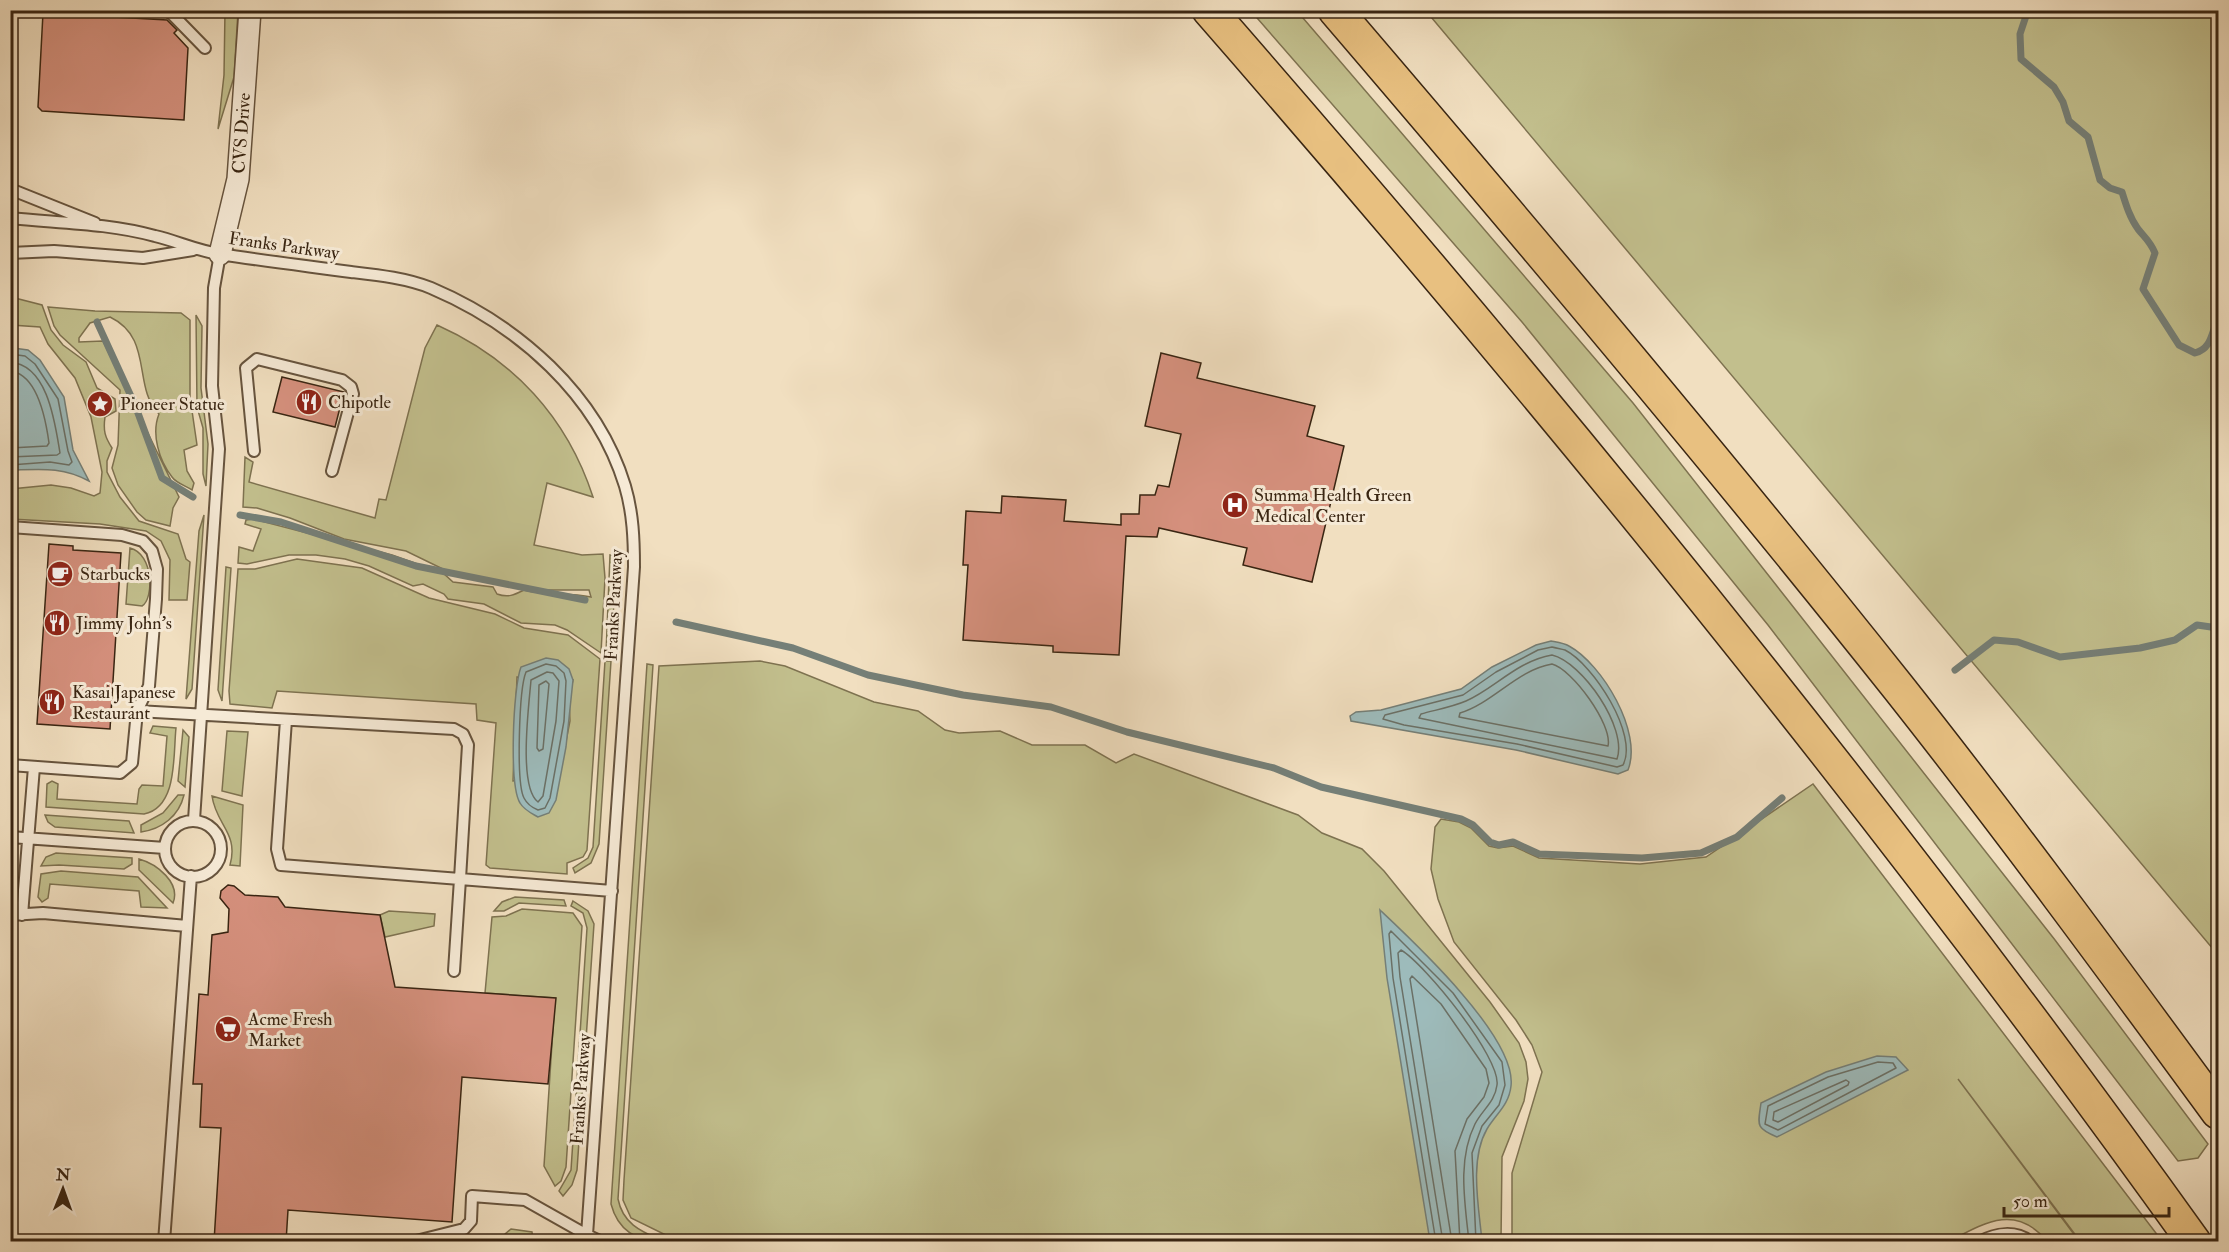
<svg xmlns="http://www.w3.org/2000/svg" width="2229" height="1252" font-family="'IM FELL Double Pica',serif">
<rect width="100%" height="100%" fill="#f1dfc0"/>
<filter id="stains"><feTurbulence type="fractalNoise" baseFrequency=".00333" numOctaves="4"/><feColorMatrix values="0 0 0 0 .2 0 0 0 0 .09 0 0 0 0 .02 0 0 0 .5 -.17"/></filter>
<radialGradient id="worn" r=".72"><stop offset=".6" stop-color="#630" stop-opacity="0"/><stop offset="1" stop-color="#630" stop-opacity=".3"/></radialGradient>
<path fill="#c2bf8d" stroke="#7e7250" stroke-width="1.5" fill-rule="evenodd" d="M225 11H238L234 77 218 129 224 75Z
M1251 11H1297L1633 403 2055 940 2208 1144 2198 1158 2178 1161 1768 625 1522 322Z
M1426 11H2218V955Z
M11 297 42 305 51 330 63 345 86 362 97 388 115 399 116 411 105 417C103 431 105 437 112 448L107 461V472L120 497 139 521 178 534 186 559 190 562 187 600H169L170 560 161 541 146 531 100 524 11 519V489L51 485 71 488 94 496 100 493 102 472 91 417 75 378 48 344 40 327 11 325Z
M48 307 95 311 181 313 190 320V397L197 445 184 450 187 471 194 483 192 490C186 486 176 483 172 477 159 460 151 434 159 414 132 387 154 338 110 317L90 323 79 338V342L103 341 179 497 173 508 170 526 146 520 137 512 118 485 112 468 118 445 120 390 60 335 54 326Z
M196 315 202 326 201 388 208 444 206 486 203 474V428L197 407Z
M437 325C513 359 567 417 593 497L547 483 534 545 582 555 603 554 605 578 601 653 567 630 555 625 521 623 484 604 448 599 444 594 423 584 413 586 369 566 345 559 316 555H289L247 564 238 563 239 547 253 551 261 529 245 524 246 520 253 519 392 555 443 573 453 582 493 587 497 594C508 598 514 595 524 590 546 596 568 592 591 597L589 590H545L449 572 406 551 344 539 290 518 257 508 243 507 245 457 253 462 249 482 375 518 379 499 386 500 425 348Z
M204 515 192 689 186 699 199 531Z
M130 548C154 554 154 599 142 606L126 604Z
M610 555 615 557 616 562 611 655 606 654Z
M297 559 362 568 429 598 495 614 524 628 568 635 600 659 587 850 583 857 567 863V874L490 868 486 865 496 723 477 720 476 704 277 691 272 708 230 704 229 691 238 569H255ZM517 677 573 680 569 698 570 721 559 777 513 781Z
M226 567 231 568 222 701 218 690Z
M605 661H611L599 844 591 863 575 873 573 868 588 858 593 847Z
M760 661 785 666 874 702 918 711 945 730 959 733 1000 731 1032 745H1085L1116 763 1134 754 1298 815 1322 833 1362 849 1384 871 1490 1002 1519 1043 1526 1062 1528 1079 1524 1101 1502 1157 1501 1241 680 1242 631 1218 623 1200 624 1180 659 666Z
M647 664 653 665 618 1199C623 1225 643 1232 665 1242 638 1242 618 1231 611 1204Z
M153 726 176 728C173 755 178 807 144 814L46 807 47 784 52 781 58 784 57 799 137 804 139 789 142 785 163 786 167 736 150 733Z
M183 730 189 737 185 787 178 781Z
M227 731 248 732 242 796 222 791Z
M1813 784 2162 1241H2080L1958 1079 2079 1241H2047C2015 1203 1984 1223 1948 1242L1512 1241V1173L1542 1072 1532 1045 1516 1020 1454 942 1438 899 1431 869 1435 827 1441 819 1459 822 1471 828 1489 846 1498 848 1513 846 1539 858 1640 864 1706 857Z
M178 795H184C179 816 162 829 141 832V825L163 813Z
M212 796 243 805 240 866 230 865C239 833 216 825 212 796Z
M45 815 129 821 134 833 55 827 48 822Z
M56 853 132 858V864L124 869 59 865 41 866 46 857Z
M139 859C157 864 181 883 173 903L139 870Z
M61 871 138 877 167 908 141 907 139 891 50 884 48 898 42 902 38 897 41 874Z
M515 897 564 900 566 906 519 903 504 911H494L502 902Z
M573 901 588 911 594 924 577 1170 572 1185 563 1196 559 1191 571 1170 587 928 583 913 571 906Z
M522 909 573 913 582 926 566 1167 561 1181 555 1186 544 1166 555 998 485 993 492 917 506 916Z
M389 911 435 914 434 926 385 937 380 915Z
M511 1229 532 1232 533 1241H507L505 1234Z"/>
<path fill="#9dbbbb" stroke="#757f77" stroke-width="1.5" d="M13 348 28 350 40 360 64 397 73 450 89 481C64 467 42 469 15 470L11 476 10 349Z
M1551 641C1556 642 1564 643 1569 646 1602 664 1643 732 1628 770L1618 774 1516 750 1351 721 1350 716 1356 712 1381 710 1461 689 1492 667 1536 645Z
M546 658 558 660 569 669 573 680 566 747 556 800 549 813 538 817C531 813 524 810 520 803 509 785 513 687 521 667Z
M1380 910C1414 942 1517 1038 1511 1086 1509 1105 1496 1114 1487 1129 1469 1160 1479 1208 1482 1241H1430L1387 978Z
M1877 1056 1896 1057 1908 1070 1777 1137C1755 1128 1758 1125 1761 1103L1826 1072Z"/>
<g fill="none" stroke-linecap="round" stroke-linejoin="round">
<path stroke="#6b7066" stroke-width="1.5" d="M10 354 25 356 35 364 58 399 68 451 72 462 69 465 50 462 10 465
M10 362C48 365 55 423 60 453L57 455 10 457
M10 371C38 374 46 421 49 443L47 446 10 448
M1552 647C1556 648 1561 649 1565 650 1593 664 1639 735 1623 765L1617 767 1517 744 1404 725 1383 719 1385 715 1463 695 1496 672 1538 650Z
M1552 655C1582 662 1628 728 1617 759L1419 718 1421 714C1435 710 1452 707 1466 701 1494 689 1517 661 1552 655Z
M546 664 556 666 564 673 566 681 564 721 550 798 545 808 538 810C533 808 527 804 524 798 516 783 519 689 526 672Z
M1552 664C1572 669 1613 725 1608 746L1459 717 1460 713C1493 703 1517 670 1552 664Z
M547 672 553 673 559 681 556 721 543 796 538 802C518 787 529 705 531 680Z
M546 681 549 684 543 749 539 751 537 748 539 685Z
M1878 1062 1893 1063 1896 1068 1778 1130 1765 1124 1768 1106 1828 1077Z
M1846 1080 1849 1082 1848 1085 1778 1122 1773 1120 1774 1112Z
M1436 1242 1393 978 1389 934 1391 931 1453 993 1502 1062 1505 1085 1499 1105 1482 1126 1472 1153 1476 1242
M1443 1242 1400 977 1398 953 1401 950C1425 964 1501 1058 1497 1085 1495 1102 1482 1110 1475 1124 1457 1160 1465 1203 1469 1242
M1452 1242 1410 979 1412 976 1441 1004 1486 1069 1489 1083 1484 1097 1467 1119 1455 1151 1460 1242"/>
<path stroke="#757f77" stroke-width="7" d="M2028 10 2020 34 2021 59 2054 87 2063 102 2069 121 2088 137 2100 180 2110 188 2122 192C2126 205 2130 218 2138 229 2145 238 2150 241 2155 253L2143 289 2179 345 2195 353C2209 349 2211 338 2215 326L2218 325
M97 322 135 405 162 478 193 497
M240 515 281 522 416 566 585 600
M676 622 793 648 868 675 963 695 1051 707 1127 732 1274 768 1321 787 1461 819 1473 825 1490 842 1499 845 1513 842 1539 854 1642 858 1701 853 1737 837 1782 798
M1955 670 1994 640 2018 642 2060 657 2140 648 2175 640 2197 625 2218 628"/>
</g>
<path fill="#d5907d" stroke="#392512" stroke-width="1.5" d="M43 13 167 20 177 30 174 33 188 48 184 120 42 111 38 107Z
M1161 353 1201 363 1197 378 1315 406 1307 436 1344 446 1312 582 1243 565 1247 548 1159 528 1157 537 1126 536 1119 655 1053 652V646L963 640 968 565H963L966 511 1001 513 1002 496 1066 500 1064 521 1121 525V514H1139L1140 495H1155L1158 485 1169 487 1181 434 1145 426Z
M282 377 344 392 335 427 273 412Z
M49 544 73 546V550L121 553 110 729 37 724Z
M228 885 234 886 245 895 278 897 285 907 380 915 395 987 556 998 548 1084 462 1077 452 1222 288 1210 286 1242H214L221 1128 200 1127 202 1084H193L199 994 208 995 212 935 228 932 229 909 220 898 221 891Z"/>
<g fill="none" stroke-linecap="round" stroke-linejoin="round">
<defs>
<path id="lane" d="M168 10 205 48
M10 189 95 223
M10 218C58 223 108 223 155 236 177 241 197 251 220 254 264 261 307 266 351 272 377 275 406 278 431 288 518 325 597 394 625 486 633 513 634 540 634 567L587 1235 602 1242
M10 253 54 251 143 258 193 250
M254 451 246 368 257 359 342 380 351 387 353 394 332 471
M10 527 122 535 143 541 152 551 157 569 156 599 149 686 137 711
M10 765 120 773 132 763 137 711 454 729 463 734 468 745 460 879 281 865 277 849 286 720
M194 820 219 449 212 386 214 288 220 254
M165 849a28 28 0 1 1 56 0a28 28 0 1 1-56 0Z
M10 837 165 848
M10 915 43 913 187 926
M22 915 34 767
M454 971 460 879 612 891
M164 1242 191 876
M412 1242 464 1229 471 1221 472 1196 525 1200 587 1235
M1979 1242C1996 1233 2015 1230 2031 1242"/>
<g id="street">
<path id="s1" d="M220 254 238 179 250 10"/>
</g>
<path id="highway" d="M1209 10C1555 406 1888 815 2194 1242
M1335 10C1526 233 1715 457 1898 687 2008 826 2113 969 2218 1112"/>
</defs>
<use href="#lane" stroke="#67543e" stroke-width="14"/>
<use href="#street" stroke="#67543e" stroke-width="24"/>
<use href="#highway" stroke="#392512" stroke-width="36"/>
<use href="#lane" stroke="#f6ead6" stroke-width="10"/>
<use href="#street" stroke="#f6ead6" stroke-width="21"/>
<use href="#highway" stroke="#e8c080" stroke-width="33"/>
</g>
<defs>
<symbol id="restaurant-disc" viewBox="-11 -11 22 22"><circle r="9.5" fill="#8f2418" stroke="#f6ead6"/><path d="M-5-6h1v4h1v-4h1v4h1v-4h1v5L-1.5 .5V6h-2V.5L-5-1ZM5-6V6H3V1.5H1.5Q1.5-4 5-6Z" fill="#fff"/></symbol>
<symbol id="sight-disc" viewBox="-11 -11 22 22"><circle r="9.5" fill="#8f2418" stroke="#f6ead6"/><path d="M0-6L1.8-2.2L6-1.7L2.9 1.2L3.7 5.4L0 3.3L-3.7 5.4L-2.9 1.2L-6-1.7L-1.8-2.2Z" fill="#fff"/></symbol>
<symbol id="hospital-disc" viewBox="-11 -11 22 22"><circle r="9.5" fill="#8f2418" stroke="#f6ead6"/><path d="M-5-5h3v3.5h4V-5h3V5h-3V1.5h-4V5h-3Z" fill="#fff"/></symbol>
<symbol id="cafe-disc" viewBox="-11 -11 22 22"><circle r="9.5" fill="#8f2418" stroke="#f6ead6"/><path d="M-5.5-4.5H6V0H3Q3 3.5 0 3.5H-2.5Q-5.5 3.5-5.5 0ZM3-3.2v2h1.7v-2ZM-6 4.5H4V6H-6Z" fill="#fff"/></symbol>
<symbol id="supermarket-disc" viewBox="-11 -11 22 22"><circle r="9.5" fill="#8f2418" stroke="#f6ead6"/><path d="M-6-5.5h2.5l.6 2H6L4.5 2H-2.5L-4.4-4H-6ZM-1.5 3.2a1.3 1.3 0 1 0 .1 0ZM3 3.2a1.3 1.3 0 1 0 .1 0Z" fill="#fff"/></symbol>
</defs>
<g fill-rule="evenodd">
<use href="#restaurant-disc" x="294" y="387" width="30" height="30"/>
<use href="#sight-disc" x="85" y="389" width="30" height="30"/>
<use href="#hospital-disc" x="1220" y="490" width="30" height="30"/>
<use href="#cafe-disc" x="45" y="559" width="30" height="30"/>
<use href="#restaurant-disc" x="42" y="608" width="30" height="30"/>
<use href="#restaurant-disc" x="37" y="687" width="30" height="30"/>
<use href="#supermarket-disc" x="213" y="1014" width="30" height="30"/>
</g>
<g text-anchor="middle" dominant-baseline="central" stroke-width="6" stroke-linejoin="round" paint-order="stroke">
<g font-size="18" fill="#392512" stroke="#f6ead6">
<text stroke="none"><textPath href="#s1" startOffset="123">CVS Drive</textPath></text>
<text transform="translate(284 246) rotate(8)">Franks Parkway</text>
<text transform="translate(614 605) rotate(-87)">Franks Parkway</text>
<text transform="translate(581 1089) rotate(-86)">Franks Parkway</text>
</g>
<g font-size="18" fill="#392512" stroke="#f6ead6" text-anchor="start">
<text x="328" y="402">Chipotle</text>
<text x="120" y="404">Pioneer Statue</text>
<text x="1254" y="495">Summa Health Green<tspan x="1254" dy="21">Medical Center</tspan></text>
<text x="80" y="574">Starbucks</text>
<text x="76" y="623">Jimmy John's</text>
<text x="72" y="692">Kasai Japanese<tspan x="72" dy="21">Restaurant</tspan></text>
<text x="248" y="1019">Acme Fresh<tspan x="248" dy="21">Market</tspan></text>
</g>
</g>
<rect width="2229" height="1252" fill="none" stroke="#f1dfc0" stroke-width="36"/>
<rect x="12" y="12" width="2205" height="1228" fill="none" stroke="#392512" stroke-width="3"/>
<rect x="18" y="18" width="2193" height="1216" fill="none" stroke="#392512" stroke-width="1.5"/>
<g transform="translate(63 1189) rotate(1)" stroke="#f6ead6" stroke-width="4.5" paint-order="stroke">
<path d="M0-4.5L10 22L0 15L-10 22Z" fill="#392512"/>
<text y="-9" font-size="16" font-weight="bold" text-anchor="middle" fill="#392512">N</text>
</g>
<path d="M2004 1207v9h165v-9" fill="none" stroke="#392512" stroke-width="3"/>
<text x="2013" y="1207" font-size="18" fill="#392512" stroke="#f6ead6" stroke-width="4.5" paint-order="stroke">50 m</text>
<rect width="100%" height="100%" filter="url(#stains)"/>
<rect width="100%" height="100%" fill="url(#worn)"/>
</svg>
